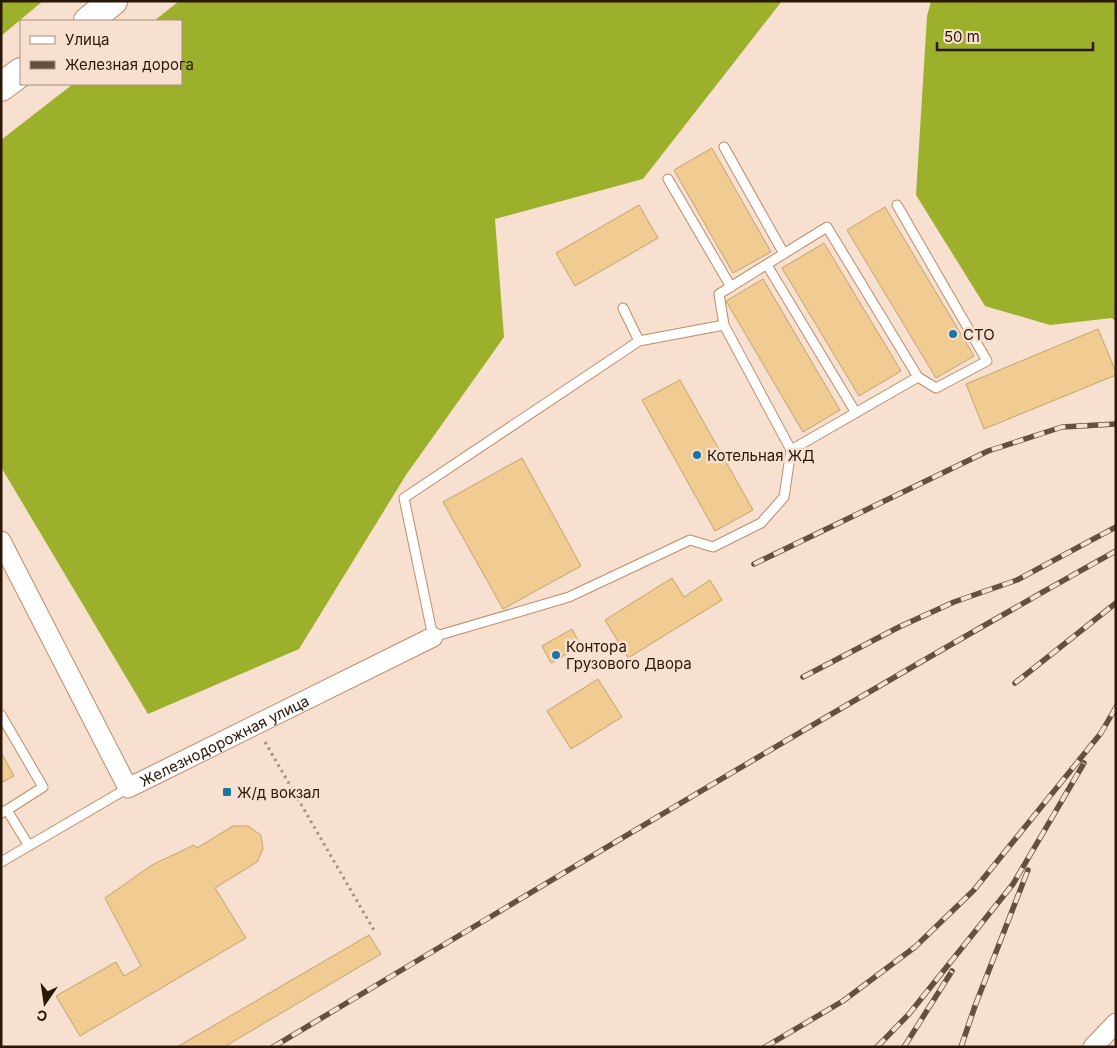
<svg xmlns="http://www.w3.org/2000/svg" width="1117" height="1048" font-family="Inter,sans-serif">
<rect width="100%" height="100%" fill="#f7e0d0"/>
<path fill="#9db02b" d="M1 1H43L1 36Z
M179 1H782L643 179 495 219 504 337 406 475 299 649 148 714 1 467V140L73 84H181V21H154Z
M931 1H1116V322L1112 318 1050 325 985 306 916 195 927 16Z"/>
<path fill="#f0cb92" stroke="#c6a26a" d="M712 148 771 252 733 273 674 170Z
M639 205 658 238 575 286 556 253Z
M885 207 974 356 936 378 847 230Z
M824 243 901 371 859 396 782 268Z
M763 279 840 410 803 432 726 301Z
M1098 329 1116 372V375L984 429 966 384Z
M680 380 753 510 715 531 642 400Z
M522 458 581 566 503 609 443 502Z
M672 578 684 597 710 580 722 600 628 658 605 620Z
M572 629 581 646 551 663 542 646Z
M598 679 622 717 571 749 547 711Z
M1 752 14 776 1 783Z
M233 826H248L261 835 263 849 257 862 215 888 246 938 80 1036 56 996 116 962 124 976 141 966 105 898 152 865 194 845 197 848Z
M369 935 381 954 224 1047H177Z"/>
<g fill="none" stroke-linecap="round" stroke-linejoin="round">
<defs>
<path id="service" d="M724 147 784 254
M668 179 731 287
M767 265 856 413
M623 308 639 341 404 498 433 637 569 597 690 540 713 547 761 523 784 497 791 450 724 325 639 341
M724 325 719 294 827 227 918 377
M791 450 918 377 936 388 987 361 897 205
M1 715 43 787 7 810
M1 813 7 810 29 846
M1 862 128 788"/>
<g id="minor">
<path id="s1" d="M1 541 128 788 433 637"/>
<path d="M1093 1047 1116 1023"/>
</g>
<path id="primary" d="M88 21 113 1
M1 87 21 72"/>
</defs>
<use href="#service" stroke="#c08b64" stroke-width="11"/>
<use href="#minor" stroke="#c08b64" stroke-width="21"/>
<use href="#primary" stroke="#c08b64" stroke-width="30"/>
<path stroke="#a69080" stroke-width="3" stroke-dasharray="2.5 4" stroke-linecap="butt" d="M265 742 375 932"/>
<use href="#service" stroke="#fff" stroke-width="9"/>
<use href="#minor" stroke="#fff" stroke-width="19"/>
<use href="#primary" stroke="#fff" stroke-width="28"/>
<defs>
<path id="rail" d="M754 564 988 451 1062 427 1116 424
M803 677 899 627 954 602 1017 580 1116 527
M1015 683 1116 603
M273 1047C553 880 831 710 1116 551
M765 1047 843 1001 915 947 974 890 1101 733 1116 707
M877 1047 909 1014 1013 884 1084 763
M904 1047 952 971
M961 1047 975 1006 1028 870"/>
</defs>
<use href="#rail" stroke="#655040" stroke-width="5.5"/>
<use href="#rail" stroke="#f7e0d0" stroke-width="4" stroke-dasharray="11" stroke-linecap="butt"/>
</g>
<g fill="#1b75a4" stroke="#f7e0d0" stroke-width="2">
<circle cx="953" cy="334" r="5"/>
<circle cx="697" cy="455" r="5"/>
<circle cx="556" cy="655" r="5"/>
<rect x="222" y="787" width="10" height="10" rx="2.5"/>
</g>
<g text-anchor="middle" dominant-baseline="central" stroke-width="5" stroke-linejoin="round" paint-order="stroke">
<g font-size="15" fill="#2b1707" stroke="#f7e0d0" text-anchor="start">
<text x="963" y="334">СТО</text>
<text x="707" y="455">Котельная ЖД</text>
<text x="566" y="646">Контора<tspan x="566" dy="17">Грузового Двора</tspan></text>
<text x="237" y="792">Ж/д вокзал</text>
</g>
<g font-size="15" fill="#2b1707" stroke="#f7e0d0">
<text stroke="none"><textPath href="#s1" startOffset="385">Железнодорожная улица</textPath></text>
</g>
</g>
<rect width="1117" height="1048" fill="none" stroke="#2b1707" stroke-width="5"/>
<rect x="20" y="20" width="162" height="65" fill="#f7e0d0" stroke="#a59080"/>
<rect x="30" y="36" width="25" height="8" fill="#ffffff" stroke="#a59080"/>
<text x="65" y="45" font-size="15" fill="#2b1707">Улица</text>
<rect x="30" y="61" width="25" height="8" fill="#655040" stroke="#a59080"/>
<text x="65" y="70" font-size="15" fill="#2b1707">Железная дорога</text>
<g transform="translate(45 1003) rotate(193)" stroke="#f7e0d0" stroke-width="4" paint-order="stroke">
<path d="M0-4L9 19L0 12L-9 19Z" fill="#2b1707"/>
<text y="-8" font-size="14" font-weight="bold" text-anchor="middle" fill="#2b1707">С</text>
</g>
<path d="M937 42v8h156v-8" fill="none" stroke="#2b1707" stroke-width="2.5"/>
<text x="944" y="42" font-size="15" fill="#2b1707" stroke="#f7e0d0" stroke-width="4" paint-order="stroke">50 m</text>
</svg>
